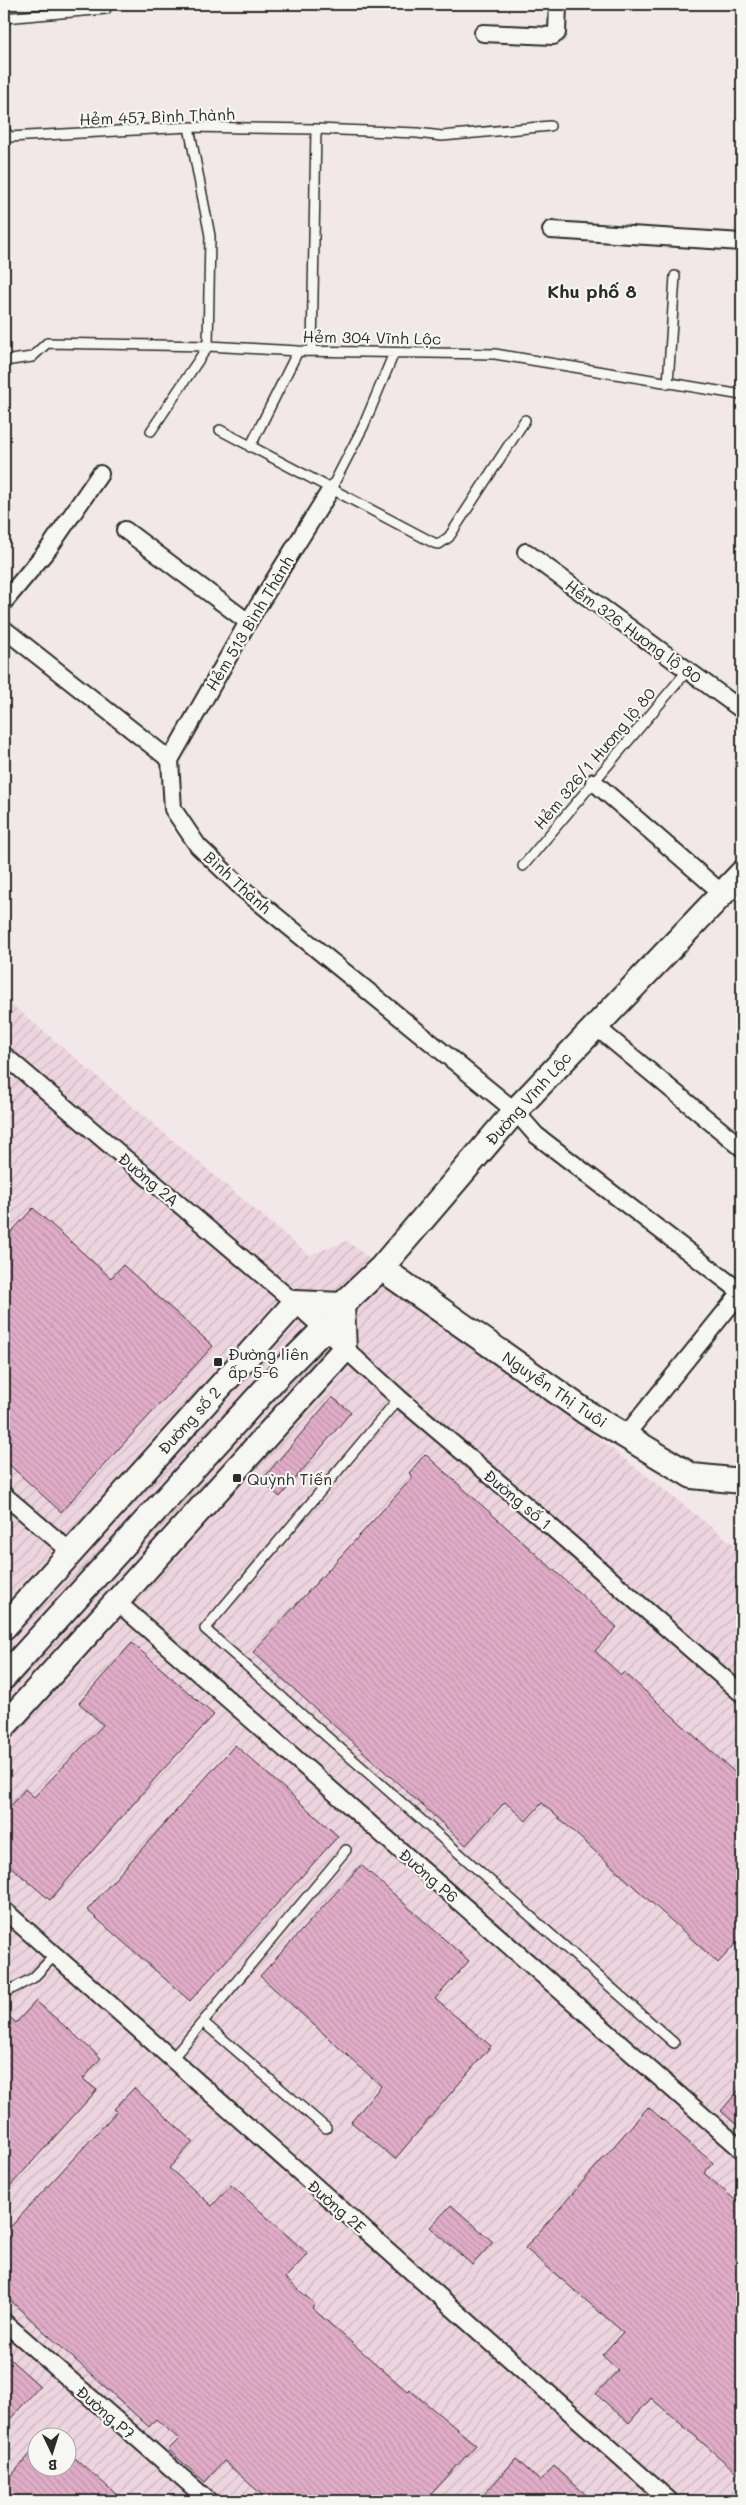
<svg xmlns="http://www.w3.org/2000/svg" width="746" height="2505" font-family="Mali,sans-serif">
<defs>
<pattern id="industrial-furrows" width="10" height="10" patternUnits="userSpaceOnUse" patternTransform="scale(1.25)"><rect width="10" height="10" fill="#edd5df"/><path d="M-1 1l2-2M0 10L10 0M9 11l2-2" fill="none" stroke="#cbb7c0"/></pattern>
<pattern id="building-back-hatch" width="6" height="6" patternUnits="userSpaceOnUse" patternTransform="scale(1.25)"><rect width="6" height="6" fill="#e0acc7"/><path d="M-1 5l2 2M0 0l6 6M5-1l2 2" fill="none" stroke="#c094ab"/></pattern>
</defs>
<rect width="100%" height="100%" fill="#f2e7e9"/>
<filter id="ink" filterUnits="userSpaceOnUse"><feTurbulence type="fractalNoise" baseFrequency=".02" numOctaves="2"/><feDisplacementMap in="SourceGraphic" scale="10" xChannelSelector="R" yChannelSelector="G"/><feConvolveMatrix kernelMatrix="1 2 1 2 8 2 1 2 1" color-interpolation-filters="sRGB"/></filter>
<g filter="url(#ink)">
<path fill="url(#industrial-furrows)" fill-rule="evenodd" d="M4 998 309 1255 347 1241 742 1551V2501H4ZM38 2438H68V2468H38Z"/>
<path fill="url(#building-back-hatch)" stroke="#2b2b2b" d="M33 1208 111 1278 123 1265 213 1346 61 1512 4 1460V1240Z
M332 1397 351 1412 280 1497 261 1481Z
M425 1454 617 1627 595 1651 621 1675 624 1672 742 1779V1937L718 1963 542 1803 526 1821 505 1802 466 1845 253 1652 413 1477 409 1473Z
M132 1643 214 1715 159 1774 50 1900 4 1861V1814L25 1789 34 1797 103 1725 79 1703Z
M235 1745 338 1836 190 2001 87 1910Z
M361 1865 469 1961 435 1999 491 2046 395 2159 351 2122 381 2086 260 1976Z
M36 2001 101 2058 83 2079 97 2090 4 2193V2011L16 2023Z
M742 2086V2130L721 2111Z
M134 2088 193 2142 169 2168 212 2206 231 2185 308 2254 285 2278 315 2304 312 2308 407 2391 409 2389 476 2445 425 2501H269L224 2461 205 2482 168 2450 179 2439 156 2419 149 2427 4 2295V2234L117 2111 114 2109Z
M648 2107 713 2163 704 2173 742 2206V2477L651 2398 629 2423 596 2394 618 2370 602 2355 623 2332 525 2248Z
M451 2205 493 2242 472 2265 430 2227Z
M4 2354 40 2386 4 2426Z
M38 2445V2468H68V2452L124 2501H4V2484Z
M516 2459 540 2481 554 2466 593 2501H478Z"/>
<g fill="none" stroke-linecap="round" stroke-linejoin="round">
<defs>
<path id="lane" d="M4 18 106 9
M4 129 9 137 189 127 316 129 417 133 442 136 550 126
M312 351 316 129
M4 361 32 357 47 343 208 346 298 351 495 354 742 395
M668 384 675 276
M220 430 434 543 439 544 449 537 525 420
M151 431 208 346 210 236 189 127
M250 447 298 351
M331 489 363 427 394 353
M523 866 688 670
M399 1398 205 1629 674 2043
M4 1993 33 1978 55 1955
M203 2022 326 2128
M171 2060 346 1850"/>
<path id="street" d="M483 33 553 36 557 33 558 4
M551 230 742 242
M125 530 248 622
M526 552 742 710
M4 602 49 548 100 474
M4 629 170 760 173 809 198 846 244 890 515 1111 536 1135 741 1292 625 1436
M170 760 248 622 331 489
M594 782 723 894
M595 1026 742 1148
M4 1055 295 1303 399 1398 550 1526 742 1694
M4 1495 71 1552
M116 1601 742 2150
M4 1910 670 2501
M4 2322 209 2501"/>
<path id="secondary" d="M381 1268 587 1413 692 1476 742 1481
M4 1627 295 1303 342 1305
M4 1677 280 1373 323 1330 342 1305 381 1268 515 1111 742 873
M4 1726 344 1350 342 1305"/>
</defs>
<use href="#lane" stroke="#2b2b2b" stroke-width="12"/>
<use href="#street" stroke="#2b2b2b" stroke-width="20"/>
<use href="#secondary" stroke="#2b2b2b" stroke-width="28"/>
<use href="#lane" stroke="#f6f6f2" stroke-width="9"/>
<use href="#street" stroke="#f6f6f2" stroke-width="16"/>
<use href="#secondary" stroke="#f6f6f2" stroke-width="24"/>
</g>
</g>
<g fill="#2b2b2b" stroke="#f6f6f2" stroke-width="2">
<rect x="213" y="1357" width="10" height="10" rx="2.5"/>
<rect x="232" y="1473" width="10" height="10" rx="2.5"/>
</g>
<g text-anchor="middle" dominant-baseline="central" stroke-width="4.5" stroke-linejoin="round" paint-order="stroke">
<g font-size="16" fill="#2b2b2b" stroke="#f6f6f2">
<text transform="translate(157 116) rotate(-2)">Hẻm 457 Bình Thành</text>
<text transform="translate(372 337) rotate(1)">Hẻm 304 Vĩnh Lộc</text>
<text transform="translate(249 623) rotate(-59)">Hẻm 513 Bình Thành</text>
<text transform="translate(634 631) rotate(36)">Hẻm 326 Hương lộ 80</text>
<text transform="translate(594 758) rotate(-50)">Hẻm 326/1 Hương lộ 80</text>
<text transform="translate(238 882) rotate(42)">Bình Thành</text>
<text transform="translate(528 1098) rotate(-48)">Đường Vĩnh Lộc</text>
<text transform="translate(149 1179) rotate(40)">Đường 2A</text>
<text transform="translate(555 1389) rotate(34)">Nguyễn Thị Tuôi</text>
<text transform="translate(189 1420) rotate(-48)">Đường số 2</text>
<text transform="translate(518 1499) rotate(40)">Đường số 1</text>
<text transform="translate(429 1875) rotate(41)">Đường P6</text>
<text transform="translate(337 2206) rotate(41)">Đường 2E</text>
<text transform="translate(106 2412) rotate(41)">Đường P7</text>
</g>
<g font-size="16" fill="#2b2b2b" stroke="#f6f6f2" text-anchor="start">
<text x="228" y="1353">Đường liên<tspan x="228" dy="18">ấp 5-6</tspan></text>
<text x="247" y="1478">Quỳnh Tiến</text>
</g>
<g font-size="18" font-weight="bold" fill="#2b2b2b" stroke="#f6f6f2">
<text x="592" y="291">Khu phố 8</text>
</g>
</g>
<rect width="746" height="2505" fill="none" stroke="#f6f6f2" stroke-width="20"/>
<rect x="10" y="10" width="726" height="2485" fill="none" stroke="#2b2b2b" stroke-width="2" filter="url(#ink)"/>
<g transform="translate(52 2452) rotate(176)"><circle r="24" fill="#f6f6f2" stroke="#a5a5a2"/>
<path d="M0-4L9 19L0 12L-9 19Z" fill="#2b2b2b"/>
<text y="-8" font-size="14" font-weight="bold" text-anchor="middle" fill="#2b2b2b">B</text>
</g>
</svg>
